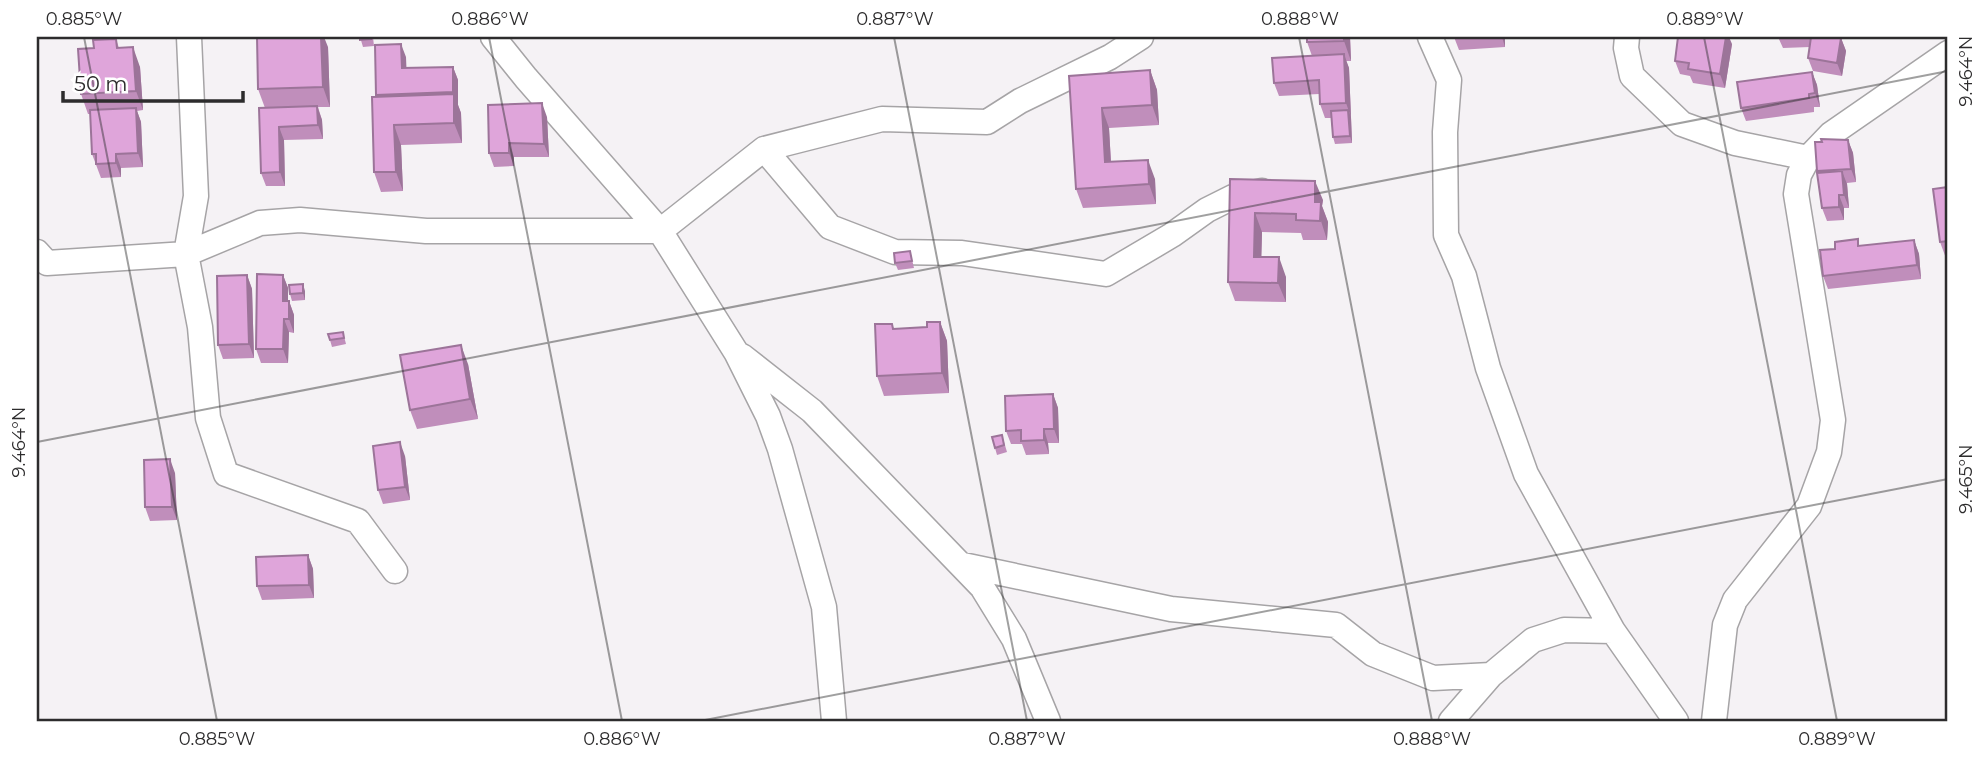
<svg xmlns="http://www.w3.org/2000/svg" width="1985" height="758" font-family="Montserrat,sans-serif">
<rect width="100%" height="100%" fill="#f5f2f5"/>
<g fill="none" stroke-linecap="round" stroke-linejoin="round">
<defs>
<path id="minor" d="M189 37 196 196 186 254 200 327 208 418 226 474 358 521 395 571
M493 37 526 78 660 231 736 352 768 416 780 449 824 607 834 721
M1430 37 1449 80 1445 132 1446 235 1464 276 1488 368 1526 474 1613 631 1676 721
M1627 37 1626 48 1632 76 1682 124 1735 143 1808 158
M764 149 830 227 895 252 962 253 1106 274 1172 235 1207 210 1233 197 1262 191
M37 252 47 263 186 254 260 223 300 220 426 231H660L764 149 882 119 987 122 1020 101 1110 57 1141 37
M742 356 812 411 982 587 1014 639 1048 721
M963 565 1171 609 1336 625 1373 654 1433 678 1491 675 1533 640 1564 630 1613 631
M1451 721 1491 675
M1714 721 1725 625 1735 600 1809 506 1829 452 1833 420 1796 194 1799 175 1808 158 1831 134 1948 53"/>
</defs>
<use href="#minor" stroke="#a6a4a6" stroke-width="27"/>
<use href="#minor" stroke="#fff" stroke-width="24"/>
</g>
<path fill="#c08ebb" d="M360 37H373L374 46 363 47Z
M1307 37H1350L1351 61H1346L1349 68 1352 143 1335 144 1333 137 1331 118H1325L1320 104 1319 94 1279 96 1274 83 1312 56 1307 42Z
M1454 37H1505V47L1459 50Z
M1778 37H1834L1841 38 1846 51 1842 76 1813 71 1808 58 1810 47 1783 48Z
M116 39 119 48 140 67 143 110 137 111 141 122 143 167 121 168V177L101 178 92 154 90 114H88L81 94 94 48Z
M1732 44 1725 88 1693 83 1690 76 1680 74 1675 61Z
M328 47 330 107H318L322 120 323 139 284 140 285 186H266L261 173 265 108 258 89Z
M406 57V68L453 67 458 80V105L461 113 462 143 401 145 403 191 381 192 374 172 376 95Z
M1150 70 1157 90 1159 125 1109 128 1111 162 1155 179 1156 204 1083 208 1076 189 1069 76Z
M1812 72 1817 85 1820 107H1814V112L1746 121 1741 108Z
M547 117 549 157H514V166L494 167 489 153Z
M1848 140 1853 153 1856 182 1847 183 1849 208H1844V220L1827 221 1822 208 1817 171Z
M1230 179 1323 200 1322 206 1328 222 1327 240H1303L1301 233 1262 232 1261 257 1286 277V302L1235 301 1228 282Z
M1948 187V261H1947L1940 242Z
M1914 240 1919 254 1921 279 1828 289 1823 276 1860 246Z
M910 251 914 268 898 270 895 263Z
M247 275 252 289 254 358 223 359 218 345Z
M283 275 288 288V301H289L294 315V333L289 332 288 363H261L256 349Z
M305 291V300L292 301 290 294Z
M940 322 947 341 949 393 884 396 877 376 892 324 894 329 927 327Z
M343 332 346 344 332 347 330 340Z
M468 364 478 419 417 429 410 410Z
M1053 394 1058 408 1059 443H1048L1049 454 1026 455 1022 444H1011L1006 431Z
M1004 442 1007 452 997 455 995 448Z
M405 456 410 500 383 504 378 490Z
M175 473 177 520 150 521 145 507Z
M308 555 313 569 314 598 262 600 257 586Z"/>
<path fill="#9c7499" d="M321 37H324L328 47 330 107 323 87Z
M1344 37H1350L1351 61 1344 41Z
M1502 37H1505V47Z
M1726 37H1729L1732 44 1725 88 1720 74Z
M1841 38 1846 51 1842 76 1837 63Z
M401 44 406 57 407 82 402 68Z
M133 47 140 67 143 110 136 91Z
M1344 54 1349 68 1351 117 1346 103Z
M453 67 458 80V105L453 92Z
M1150 70 1157 90 1159 125 1152 105Z
M1812 72 1817 85 1820 107 1815 93Z
M454 94 461 113 462 143 454 123Z
M542 103 547 117 549 157 544 144Z
M317 106 322 120 323 139 318 125Z
M136 108 141 122 143 167 138 153Z
M1102 108 1109 128 1112 182 1105 162Z
M1348 110 1351 117 1352 143 1350 136Z
M394 125 401 145 403 191 396 172Z
M279 127 284 140 285 186 280 172Z
M1848 140 1853 153 1856 182 1851 169Z
M509 143 514 157V166L509 153Z
M116 154 121 168V177L116 163Z
M1148 160 1155 179 1156 204 1149 184Z
M1842 171 1847 184 1849 208 1844 195Z
M1315 181 1323 200 1322 206 1328 222 1327 240 1315 202Z
M1839 195 1844 208V220L1839 207Z
M1255 213 1262 232 1261 276 1254 257Z
M1914 240 1919 254 1921 279 1917 265Z
M1279 257 1286 277V302L1278 283Z
M247 275 252 289 254 358 249 344Z
M283 275 288 288V315L283 301Z
M303 284 305 291V300L303 293Z
M289 301 294 315V333L289 319Z
M284 319 289 332 288 363 283 349Z
M940 322 947 341 949 393 942 373Z
M461 345 468 364 478 419 470 399Z
M1053 394 1058 408 1059 443 1054 429Z
M1044 429 1048 443 1049 454 1044 440Z
M400 442 405 456 410 500 405 487Z
M170 459 175 473 177 520 172 507Z
M308 555 313 569 314 598 309 585Z"/>
<path fill="#dfa5da" stroke="#9c7499" stroke-width="2" d="M257 37H321L323 87 258 89Z
M360 37H371V39L360 40Z
M1307 37H1344V41L1307 42Z
M1678 37H1726L1720 74 1688 69 1689 63 1675 61Z
M1811 37 1841 38 1837 63 1808 58Z
M116 39 117 48 133 47 136 91 81 94 78 49 94 48 93 40Z
M401 44 402 68 453 67V92L376 95 375 45Z
M1344 54 1346 103 1320 104 1319 80 1274 83 1272 58Z
M1150 70 1152 105 1102 108 1105 162 1148 160 1149 184 1076 189 1069 76Z
M1812 72 1815 93 1809 94V98L1741 108 1737 82Z
M454 94V123L394 125 396 172H374L372 97Z
M542 103 544 144 509 143V153H489L488 105Z
M317 106 318 125 279 127 280 172 261 173 259 108Z
M136 108 138 153 116 154V163L96 164V154H92L90 110Z
M1348 110 1350 136 1333 137 1331 111Z
M1821 139 1848 140 1851 169 1817 171 1815 142H1822Z
M1842 171 1844 195H1839V207L1822 208 1817 173Z
M1230 179 1315 181V202H1321L1320 221 1296 220V214L1255 213 1254 257H1279L1278 283 1228 282Z
M1948 187V241L1940 242 1933 189Z
M1858 239V246L1914 240 1917 265 1823 276 1820 250 1835 249V242Z
M910 251 912 261 895 263 894 253Z
M257 274 283 275V301H289V319H284L283 349H256Z
M247 275 249 344 218 345 217 276Z
M303 284V293L290 294 289 285Z
M927 322H940L942 373 877 376 875 324H892L893 329 927 327Z
M343 332 344 338 330 340 328 334Z
M461 345 470 399 410 410 400 355Z
M1053 394 1054 429H1044V440L1021 441V430L1006 431 1005 396Z
M1002 435 1004 445 995 448 992 437Z
M400 442 405 487 378 490 373 446Z
M170 459 172 507H145L144 460Z
M308 555 309 585 257 586 256 557Z"/>
<path fill="none" stroke="#2d2c2d" stroke-width="2" stroke-opacity="0.45" d="M84 37 217 721M489 37 622 721M894 37 1027 721M1299 37 1432 721M1704 37 1837 721M37 442 1948 71M700 721 1948 479"/>
<rect width="1985" height="758" fill="none" stroke="#ffffff" stroke-width="77"/>
<path d="M63 91v10h180v-10" fill="none" stroke="#2d2c2d" stroke-width="3.5"/>
<text x="74" y="91" font-size="21" fill="#2d2c2d" stroke="#ffffff" stroke-width="5" paint-order="stroke">50 m</text>
<rect x="38" y="38" width="1908" height="682" fill="none" stroke="#2d2c2d" stroke-width="2.5"/>
<g font-size="18" text-anchor="middle" fill="#2d2c2d">
<text x="84" y="25">0.885°W</text>
<text x="490" y="25">0.886°W</text>
<text x="895" y="25">0.887°W</text>
<text x="1300" y="25">0.888°W</text>
<text x="1705" y="25">0.889°W</text>
<text transform="translate(1966 71) rotate(-90)" y="6">9.464°N</text>
<text transform="translate(19 442) rotate(-90)" y="6">9.464°N</text>
<text transform="translate(1966 479) rotate(-90)" y="6">9.465°N</text>
<text x="217" y="745">0.885°W</text>
<text x="622" y="745">0.886°W</text>
<text x="1027" y="745">0.887°W</text>
<text x="1432" y="745">0.888°W</text>
<text x="1837" y="745">0.889°W</text>
</g>
</svg>
